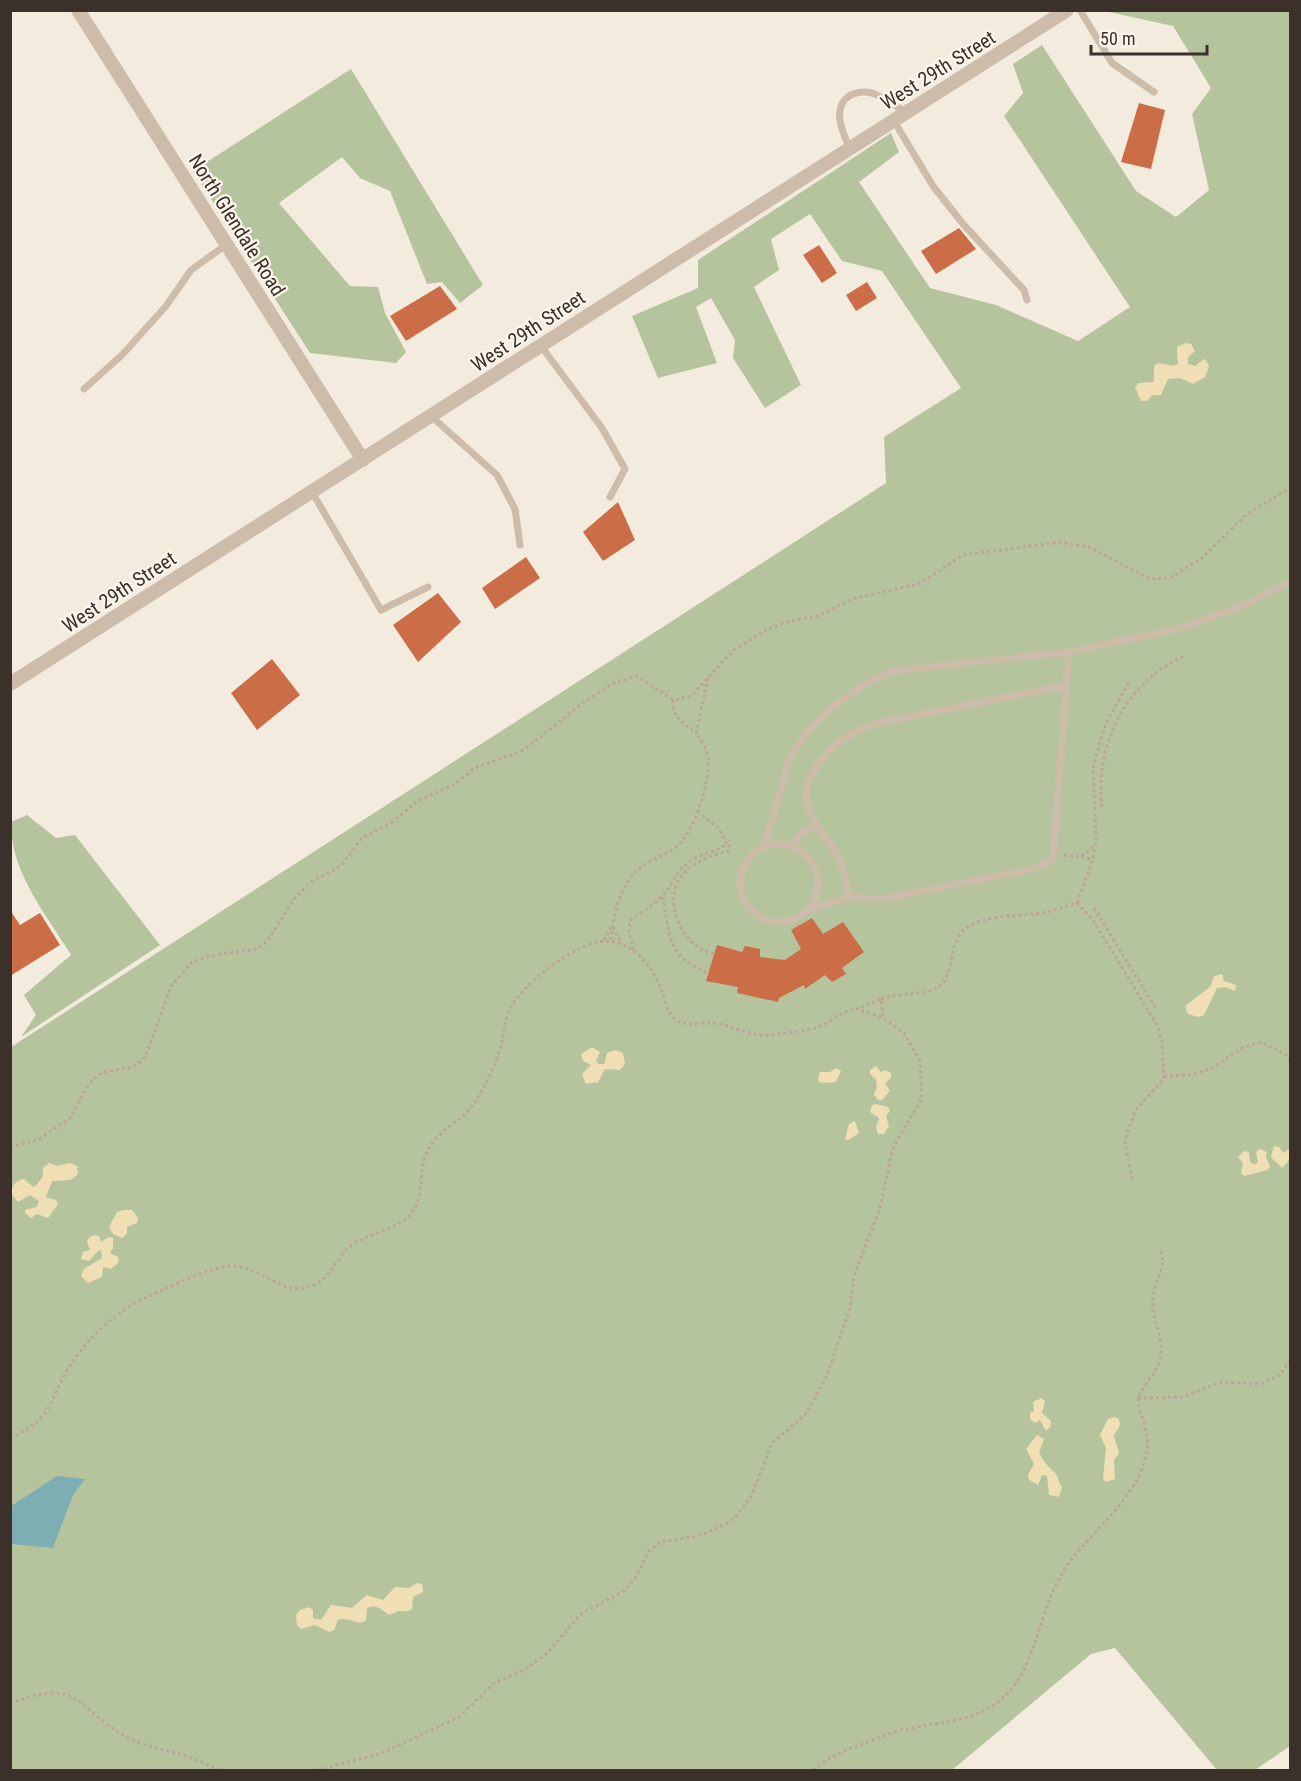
<svg xmlns="http://www.w3.org/2000/svg" width="1301" height="1781" font-family="'Roboto Condensed',sans-serif">
<rect width="100%" height="100%" fill="#f4ebdf"/>
<path fill="#b6c49e" d="M1100 10 1290 11V1746L1255 1770H1217L1115 1648 1091 1654 952 1770H11V1047L886 483 884 437 961 388 882 271 842 261 810 214 771 239 779 270 754 287 801 385 765 408 733 358 735 340 711 298 696 307 717 363 658 378 632 316 698 288V260L891 133 899 152 859 182 930 288 996 305 1078 341 1130 307 1004 116 1023 93 1013 64 1042 45 1136 191 1176 217 1209 190 1192 114 1211 88 1173 26Z
M351 69 483 285 460 303 442 282 427 284 390 191 360 178 342 157 279 203 350 286 378 287 385 313 406 352 396 363 310 353 193 171Z
M27 815 56 838 75 835 160 945 21 1037 36 1015 24 995 71 955C46 914 10 872 11 822Z"/>
<path fill="#f0dfb5" d="M1186 343 1191 344 1195 351 1188 357V364L1195 366 1204 359 1206 360 1209 366 1205 377 1193 384 1180 378 1168 379 1161 395H1152L1147 401H1141L1135 387 1139 383 1154 382V366L1158 363 1173 366 1178 364 1177 347Z
M1222 974 1224 981 1236 985 1235 991 1225 987 1217 988 1204 1015 1198 1017 1188 1014 1185 1006 1210 987 1214 976Z
M592 1047 600 1052 596 1061 598 1064H604L607 1053 616 1050 623 1053 625 1064 620 1070 605 1069 598 1082 586 1084 582 1074 591 1065 583 1061 581 1054Z
M876 1066 881 1072 885 1070 891 1073V1078L885 1083 890 1091 882 1100H878L874 1094 877 1088 876 1079 870 1074V1070Z
M837 1068 841 1071 836 1082 821 1083 818 1080 820 1072H829Z
M876 1104 888 1107 890 1111 886 1116 889 1126 884 1134H878L876 1127 879 1118 870 1112 872 1105Z
M855 1121 859 1133 848 1140 845 1139 849 1124Z
M1274 1146 1279 1147 1283 1153 1290 1149V1159L1282 1168 1271 1157Z
M1260 1149 1267 1152 1266 1157 1270 1166 1268 1170 1244 1176 1241 1173 1243 1163 1238 1157 1244 1151 1249 1152 1250 1162 1254 1165 1258 1162 1256 1152Z
M49 1163 56 1166 70 1163 77 1166 78 1174 71 1180 52 1181 46 1197 56 1200 58 1204 48 1218 37 1214 31 1218 25 1213V1210L37 1207 39 1201 30 1195 18 1202 11 1194C12 1185 15 1181 24 1179L33 1187 36 1186 43 1176V1168Z
M124 1210H132L138 1218 137 1223 127 1227V1234L122 1238 113 1234 109 1227 117 1212Z
M94 1235 99 1236 101 1242 109 1237 113 1238V1248L110 1253 118 1257 119 1262 111 1269 103 1267 102 1277 88 1283 81 1276 84 1269 102 1258 101 1250 98 1251 89 1261 81 1259 83 1252 90 1250 87 1241 90 1237Z
M1041 1398 1045 1401 1042 1413 1051 1421V1426L1046 1431 1040 1420 1035 1423 1030 1419V1413L1034 1411 1033 1402Z
M1114 1417 1119 1419 1120 1425 1114 1436 1119 1453 1114 1460 1115 1479 1106 1482 1103 1479 1106 1448 1100 1435 1108 1419Z
M1037 1435 1044 1439 1039 1452C1043 1462 1048 1466 1055 1473 1059 1477 1058 1482 1062 1487L1059 1497 1049 1495 1047 1476 1042 1475 1038 1485 1029 1480 1028 1475 1034 1464 1026 1449Z
M417 1583 422 1584 423 1592 413 1597 412 1609 409 1611H399L389 1615C380 1609 378 1604 367 1608L366 1621C356 1626 349 1616 338 1620L334 1630 329 1632 315 1625 301 1629 297 1625 296 1615 300 1610 309 1607 313 1610V1618L321 1620 331 1605 352 1608 367 1595 383 1600 395 1587 409 1588Z"/>
<path fill="#7daeb3" d="M57 1476 85 1479 73 1495 53 1548 11 1544V1506Z"/>
<path fill="#cb6d47" d="M1139 103 1165 110 1151 169 1121 162Z
M959 228 976 249 936 274 921 251Z
M819 245 837 273 822 283 803 255Z
M867 282 877 298 856 311 846 295Z
M440 286 457 309 406 341 390 316Z
M618 502 635 540 603 561 583 532Z
M526 557 540 578 495 609 482 588Z
M438 593 461 622 418 662 393 625Z
M272 659 300 695 257 730 231 693Z
M10 910 20 925 40 913 60 945 10 976Z
M812 918 823 934 843 922 864 952 842 968 846 974 832 982 825 975 805 989 804 985 779 998 778 1002 737 993 738 987 706 981 717 945 742 952 745 946 760 949V957L785 960 801 949 791 930Z"/>
<g fill="none" stroke-linecap="round" stroke-linejoin="round">
<path stroke="#b9a694" stroke-width="3" stroke-dasharray="3 3" stroke-linecap="butt" d="M673 700C671 715 684 725 696 733L708 677
M1102 807C1094 743 1128 679 1187 655
M1064 855 1081 857 1095 845
M1081 857 1093 859
M663 897C671 936 665 956 709 973
M1077 903 1093 859 1096 839 1093 768 1106 723 1129 682
M1094 908 1157 1010
M613 927 621 943
M604 940 611 927
M611 940C613 916 619 889 636 871 649 859 667 856 679 844 695 829 711 779 708 758 707 748 701 740 696 733
M634 950C620 909 639 920 659 899 671 888 675 872 689 862 700 854 716 852 727 844L719 829 697 810
M714 954C683 948 659 900 684 873 696 861 713 855 729 851L730 840
M881 999C899 992 920 996 935 989 955 980 948 947 962 932 983 911 1025 918 1051 911 1060 909 1068 905 1077 903L1093 920 1158 1027 1162 1042 1164 1079 1135 1111 1126 1137 1125 1145 1133 1182
M1164 1076 1189 1075 1211 1069 1242 1048 1261 1042 1286 1055 1290 1061
M10 1147 38 1140 70 1118 87 1087 95 1078 104 1072 133 1067 145 1058 171 986 192 962 209 956 258 949 268 940 294 899 309 883 341 866 361 839 394 821 416 802 453 785 475 768 524 750 585 701 614 683 637 676 673 700 691 696 734 650 766 630 786 622 818 616 852 599 919 584 963 555 1061 542 1091 548 1150 579 1170 578 1202 558 1247 514 1290 488
M1138 1398 1182 1397 1222 1382 1261 1384 1280 1375 1290 1360
M10 1438C53 1419 47 1404 68 1369 87 1339 116 1310 149 1296 173 1286 207 1267 232 1266 262 1266 284 1299 314 1285 334 1276 338 1251 358 1241 375 1232 397 1229 410 1215 425 1198 418 1174 426 1154 435 1131 460 1123 474 1104 485 1086 496 1066 501 1045 504 1034 504 1022 509 1011 520 986 567 951 593 943 624 934 648 959 660 986 665 998 666 1014 678 1021 688 1027 701 1022 712 1023 731 1024 749 1037 769 1035 780 1034 811 1031 821 1026 835 1019 839 1012 857 1009
M10 1704C83 1673 77 1714 133 1740 150 1748 168 1750 186 1756 198 1760 209 1766 220 1770
M318 1770 382 1753 459 1717 494 1683 524 1670 545 1655 581 1614 624 1591 635 1578 649 1551 661 1542 698 1536 726 1524 737 1515 752 1495 772 1443 805 1415 826 1378 850 1308 854 1276 880 1208 893 1148 922 1098 920 1061 904 1033 883 1018 881 999 857 1009 883 1018
M813 1770C832 1754 849 1749 873 1740 884 1736 895 1731 907 1729 937 1722 973 1722 998 1702 1036 1673 1037 1616 1060 1577 1086 1532 1136 1504 1147 1452 1151 1435 1139 1415 1138 1398 1143 1385 1155 1375 1159 1362 1167 1340 1150 1319 1153 1297 1155 1278 1168 1268 1160 1248"/>
<path stroke="#cdbcaa" stroke-width="7" d="M1080 10 1112 63 1154 92
M894 121 933 186 963 224 1024 290 1027 300
M850 149C843 133 831 109 849 96 856 92 864 91 872 93 884 97 895 106 906 112
M541 346 602 428 625 469 610 497
M84 389 122 355 166 306 191 270 226 245
M431 416 497 475 515 509 520 545
M312 492 381 610 428 587
M740 883a39 39 0 1 1 78 0a39 39 0 1 1-78 0Z
M791 846 804 831 815 825
M764 848 790 757 809 730 832 707 862 686 891 671 1069 652 1181 628 1247 604 1290 582
M849 897C846 883 845 869 838 857 819 821 785 801 823 759 841 739 849 733 875 724L1066 685
M809 910 849 897 882 899 1037 868 1053 859 1069 652"/>
<path stroke="#cdbcaa" stroke-width="14" d="M78 10 363 460
M10 684 1067 10"/>
</g>
<g text-anchor="middle" dominant-baseline="central" stroke-width="4.5" stroke-linejoin="round" paint-order="stroke">
<g font-size="20" fill="#3b302a" stroke="#fbf5ec">
<text transform="translate(938 70) rotate(-32)">West 29th Street</text>
<text transform="translate(237 225) rotate(58)">North Glendale Road</text>
<text transform="translate(528 331) rotate(-33)">West 29th Street</text>
<text transform="translate(119 592) rotate(-33)">West 29th Street</text>
</g>
</g>
<rect width="1301" height="1781" fill="none" stroke="#3b302a" stroke-width="24"/>
<path d="M1091 45v9h116v-9" fill="none" stroke="#3b302a" stroke-width="3"/>
<text x="1100" y="45" font-size="18" fill="#3b302a" stroke="#fbf5ec" stroke-width="4.5" paint-order="stroke">50 m</text>
</svg>
